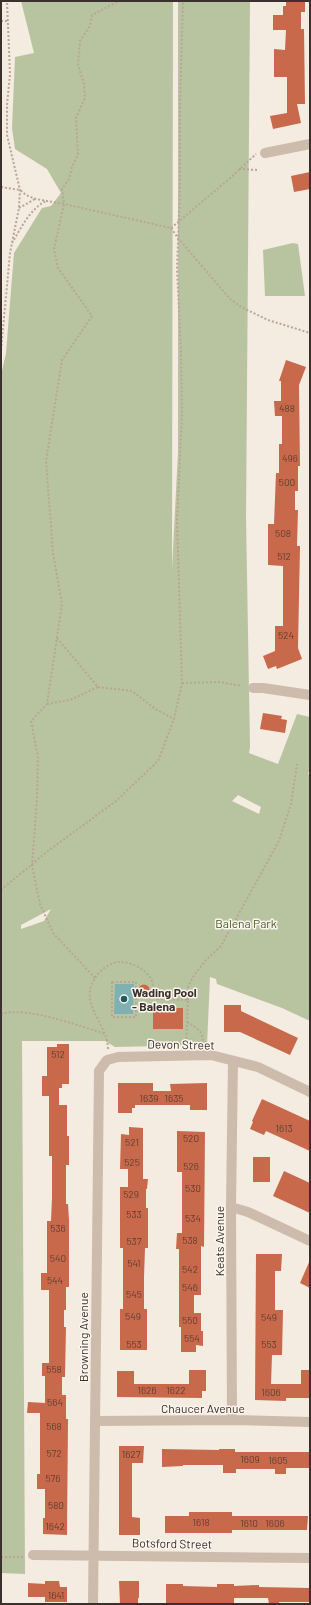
<svg xmlns="http://www.w3.org/2000/svg" width="311" height="1605" font-family="Barlow,sans-serif">
<rect width="100%" height="100%" fill="#f4ebe1"/>
<path fill="#b8c4a0" fill-rule="evenodd" d="M21 1H173L172 569 178 452V1H250L246 518 250 747 249 753 278 764 297 714 310 717V768L308 774 310 775V1021L282 1008 217 984 216 979 210 977 207 1045 115 1047 105 1041H22L25 1574 1 1573V375L6 353 14 253 42 208 51 206 61 193 47 169 15 149 12 128 15 57 34 53ZM238 795 261 807 259 814 232 801ZM51 909 44 921 21 929V925Z
M293 243 298 244 305 296H265L263 250Z"/>
<path fill="#7fb0b2" d="M115 984H134L133 1014H114Z"/>
<path fill="#c8694b" d="M286 1H305V12H301V29H304L305 104H297L301 123 273 129 270 116 287 113V77H274V49L285 50 286 30H273V15H283V6H286Z
M310 172V189L294 192 291 176Z
M286 360 306 367 299 385 300 466H298V491H295V510H298L297 546H300L298 648 302 659 277 669 276 666 268 669 263 656 275 651V626H283V566L268 565V524H274L276 473H279V444H282V416H275L274 401H281V381H279Z
M263 713 282 716 281 719 287 720 285 733 260 729Z
M138.5 990a5.5 5.5 0 1 1 11 0a5.5 5.5 0 1 1-11 0Z
M224 1005H241V1011L298 1038 290 1055 240 1032H224Z
M153 1008H183V1029H153Z
M57 1044H69V1084H62V1088H59V1105H67V1136H69V1165H66V1204H68L69 1220V1287H66V1310H64V1327H66L65 1377H62V1395H66V1419H68L67 1535 43 1534V1518H45V1489H37V1474H40V1413H27L28 1402 45 1403V1376H42V1363H49V1290H41V1273H47V1221H51L52 1198V1156H49V1096H42V1076H47V1047H57Z
M118 1083H153V1091H171L170 1084 207 1083V1110H190V1105H135V1108H132V1113H118Z
M262 1099 310 1121V1151L266 1131 264 1135 250 1129 253 1122 252 1121Z
M129 1127 143 1128V1179H148L147 1189H146V1208H148V1248H145L144 1277V1309H147V1350H120V1309H123V1248H120V1187H128V1169H120L121 1134 129 1135Z
M177 1131 205 1132 204 1247 201 1246V1295H194V1313H201V1331H203V1346L196 1345V1352H181V1327H179V1249H176L177 1233H182V1172H177Z
M253 1157H270V1182H253Z
M284 1171 310 1183V1213L273 1196Z
M256 1254H282L281 1271H275V1310H283L282 1355H272L271 1384H301V1370H310V1398H286V1401L255 1400Z
M310 1260V1288L300 1283Z
M189 1370H206V1391H202V1398L117 1397V1371H134V1384H189Z
M119 1446H144L143 1463H132V1517L140 1518V1535H119Z
M162 1449 219 1450V1449H235V1452H310V1468H286V1474H275V1469H236V1473H223V1465H183V1466L162 1467Z
M189 1512H232V1516H308L307 1530H232V1533H165V1516H189Z
M45 1581H59L60 1587H67V1602H45V1597H28V1583L45 1584Z
M119 1581H139V1598H138V1604H120Z
M166 1584H183V1586L217 1587V1584H234V1586L259 1585V1587L310 1588 309 1602H279V1604H269L268 1598H234V1604H166Z"/>
<g fill="none" stroke-linecap="round" stroke-linejoin="round">
<path stroke="#b9a596" stroke-width="2" stroke-dasharray="2 2" stroke-linecap="butt" d="M1 21H9
M239 169 258 170
M1 187 20 190 26 195 36 199 64 204 171 228 229 179 256 154
M19 208 35 199
M171 228 178 238 230 299 241 307 268 320 310 333
M12 243C21 228 30 209 46 201
M1 350 10 253 19 208 20 190 7 135V105L10 74 7 1
M57 638 98 687 132 691 157 710 174 719
M182 683 219 682 242 686
M47 704 70 700 98 687
M1 890 48 851 116 801 158 761 174 719 182 683 177 520 182 415 181 352 177 269 180 186V106L183 1
M95 978 53 933 40 904 32 866 37 799 38 757 31 721 47 704 62 604 53 553 46 461 62 360 92 316 58 268 54 249 64 204 62 189 69 179 72 167 78 155 76 118 85 98 84 84 78 65 80 41 90 26 92 15 119 1
M112 982H136V1017H112Z
M136 996H155
M188 1000V987L193 977 205 961 221 946 279 841 291 804 297 764
M1 1014C27 1006 79 1026 106 1034
M187 1022C200 1030 203 1031 203 1046
M108 1049C107 1020 75 1003 98 974 103 968 110 963 118 962 130 961 147 969 152 981 154 987 153 993 157 999L188 1000 186 1046
M1 1557H24"/>
<path stroke="#cdbbac" stroke-width="10" d="M265 153 310 144
M253 688H263L310 695
M231 1207 248 1212 310 1241
M232 1420 231 1207 233 1061
M96 1421 232 1420 310 1422
M33 1555 310 1558
M93 1604 99 1071 107 1060 118 1057 211 1055 258 1067 310 1092"/>
</g>
<circle fill="#1f5a5e" stroke="#fbf5ee" stroke-width="1.5" cx="124" cy="999" r="4"/>
<g text-anchor="middle" dominant-baseline="central" stroke-width="3" stroke-linejoin="round" paint-order="stroke">
<g font-size="10" fill="#5e3e33">
<text x="287" y="408">488</text>
<text x="290" y="458">496</text>
<text x="287" y="482">500</text>
<text x="283" y="533">508</text>
<text x="284" y="556">512</text>
<text x="286" y="635">524</text>
<text x="58" y="1054">512</text>
<text x="149" y="1098">1639</text>
<text x="174" y="1098">1635</text>
<text x="284" y="1128">1613</text>
<text x="191" y="1138">520</text>
<text x="132" y="1142">521</text>
<text x="132" y="1162">525</text>
<text x="191" y="1166">526</text>
<text x="193" y="1188">530</text>
<text x="131" y="1194">529</text>
<text x="134" y="1214">533</text>
<text x="193" y="1218">534</text>
<text x="58" y="1228">536</text>
<text x="190" y="1240">538</text>
<text x="134" y="1241">537</text>
<text x="58" y="1258">540</text>
<text x="134" y="1263">541</text>
<text x="190" y="1269">542</text>
<text x="55" y="1280">544</text>
<text x="190" y="1287">546</text>
<text x="134" y="1294">545</text>
<text x="133" y="1316">549</text>
<text x="269" y="1317">549</text>
<text x="190" y="1320">550</text>
<text x="192" y="1338">554</text>
<text x="134" y="1344">553</text>
<text x="269" y="1344">553</text>
<text x="54" y="1369">558</text>
<text x="147" y="1390">1626</text>
<text x="176" y="1390">1622</text>
<text x="271" y="1392">1606</text>
<text x="55" y="1402">564</text>
<text x="54" y="1426">568</text>
<text x="54" y="1453">572</text>
<text x="131" y="1454">1627</text>
<text x="250" y="1459">1609</text>
<text x="278" y="1460">1605</text>
<text x="53" y="1478">576</text>
<text x="56" y="1505">580</text>
<text x="201" y="1522">1618</text>
<text x="249" y="1523">1610</text>
<text x="275" y="1523">1606</text>
<text x="55" y="1526">1642</text>
<text x="56" y="1595">1641</text>
</g>
<g font-size="12" fill="#4a5a2e" stroke="#fbf5ee">
<text x="246" y="923">Balena Park</text>
</g>
<g font-size="12" font-weight="bold" fill="#3b302b" stroke="#fbf5ee" text-anchor="start">
<text x="132" y="992">Wading Pool<tspan x="132" dy="14">- Balena</tspan></text>
</g>
<g font-size="12" fill="#3b302b" stroke="#fbf5ee">
<text transform="translate(181 1044) rotate(1)">Devon Street</text>
<text transform="translate(219 1241) rotate(-90)">Keats Avenue</text>
<text transform="translate(83 1337) rotate(-90)">Browning Avenue</text>
<text x="203" y="1408">Chaucer Avenue</text>
<text transform="translate(172 1543) rotate(1)">Botsford Street</text>
</g>
</g>
<rect width="311" height="1605" fill="none" stroke="#3b302b" stroke-width="4"/>
</svg>
